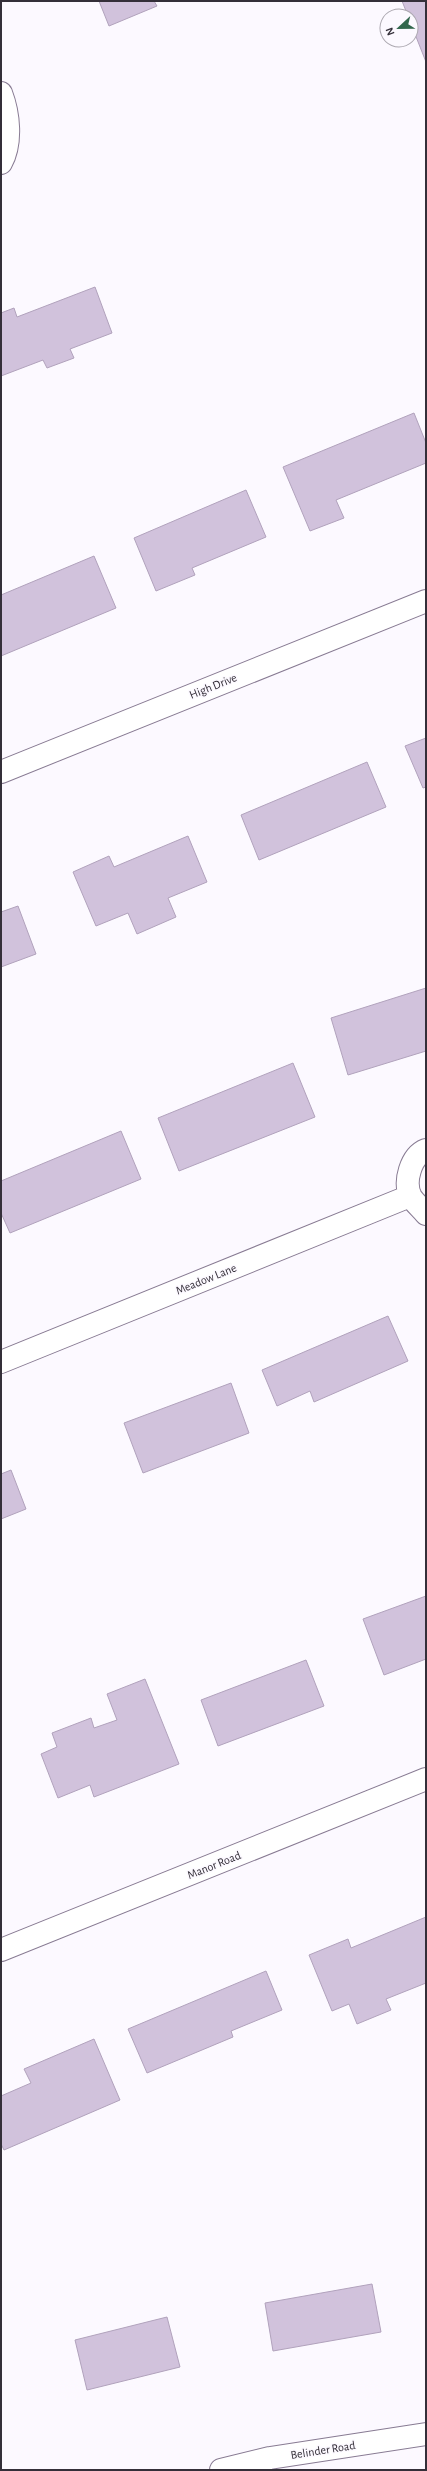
<svg xmlns="http://www.w3.org/2000/svg" width="427" height="2471" font-family="'Alegreya Sans',sans-serif">
<rect width="100%" height="100%" fill="#fcf9ff"/>
<path fill="#d1c2dc" stroke="#b1a2bc" d="M99 1H154L157 6 109 26Z
M402 1H426V62L411 24V16H408Z
M95 287 112 333 70 349 74 358 47 368 43 360 1 376V313L14 308 17 317Z
M414 413 426 443V463L336 500 344 518 310 531 283 467Z
M246 490 266 537 192 568 195 575 156 591 134 538Z
M94 556 116 608 1 656V595Z
M426 738V787L423 788 405 746Z
M367 762 386 807 259 860 241 815Z
M188 836 207 882 168 898 176 917 137 934 128 913 96 926 73 872 109 856 114 867Z
M18 906 36 954 1 967V912Z
M426 988V1051L348 1075 331 1018Z
M293 1063 315 1117 179 1171 158 1118Z
M121 1131 141 1179 10 1233 1 1213V1181Z
M388 1316 408 1361 314 1402 310 1391 277 1406 262 1370Z
M231 1383 249 1433 143 1473 124 1423Z
M11 1470 26 1509 1 1519V1474Z
M426 1596V1659L384 1675 363 1619Z
M306 1660 324 1706 218 1746 201 1700Z
M145 1679 179 1764 94 1797 90 1785 58 1798 41 1754 57 1747 52 1733 91 1718 94 1728 117 1720 107 1694Z
M426 1917V1983L386 1999 391 2010 357 2024 349 2004 332 2011 309 1955 348 1939 351 1948Z
M266 1971 282 2010 231 2031 233 2037 147 2073 128 2029Z
M94 2039 120 2100 4 2150 1 2144V2096L31 2083 24 2069Z
M372 2284 381 2332 273 2351 265 2303Z
M167 2317 180 2367 87 2390 75 2340Z"/>
<g fill="none" stroke-linecap="round" stroke-linejoin="round">
<defs>
<path id="minor" d="M1 93C9 114 12 143 1 163
M1 772 426 601
M426 1150C411 1156 403 1182 411 1197 415 1203 421 1208 426 1214
M1 1362 410 1196
M1 1950 426 1779
M221 2470 270 2458 426 2434"/>
</defs>
<use href="#minor" stroke="#887b93" stroke-width="24"/>
<use href="#minor" stroke="#fff" stroke-width="22"/>
</g>
<g text-anchor="middle" dominant-baseline="central" stroke-width="3" stroke-linejoin="round" paint-order="stroke">
<g font-size="12" fill="#342f39" stroke="#fcf9ff">
<text transform="translate(213 686) rotate(-22)">High Drive</text>
<text transform="translate(206 1279) rotate(-22)">Meadow Lane</text>
<text transform="translate(214 1865) rotate(-22)">Manor Road</text>
<text transform="translate(323 2450) rotate(-9)">Belinder Road</text>
</g>
</g>
<rect width="427" height="2471" fill="none" stroke="#342f39" stroke-width="4"/>
<g transform="translate(399 28) rotate(248)"><circle r="19" fill="#fcf9ff" stroke="#aca8b0"/>
<path d="M0-3L7 15L0 10L-7 15Z" fill="#32674d"/>
<text y="-6" font-size="11" font-weight="bold" text-anchor="middle" fill="#342f39">N</text>
</g>
</svg>
